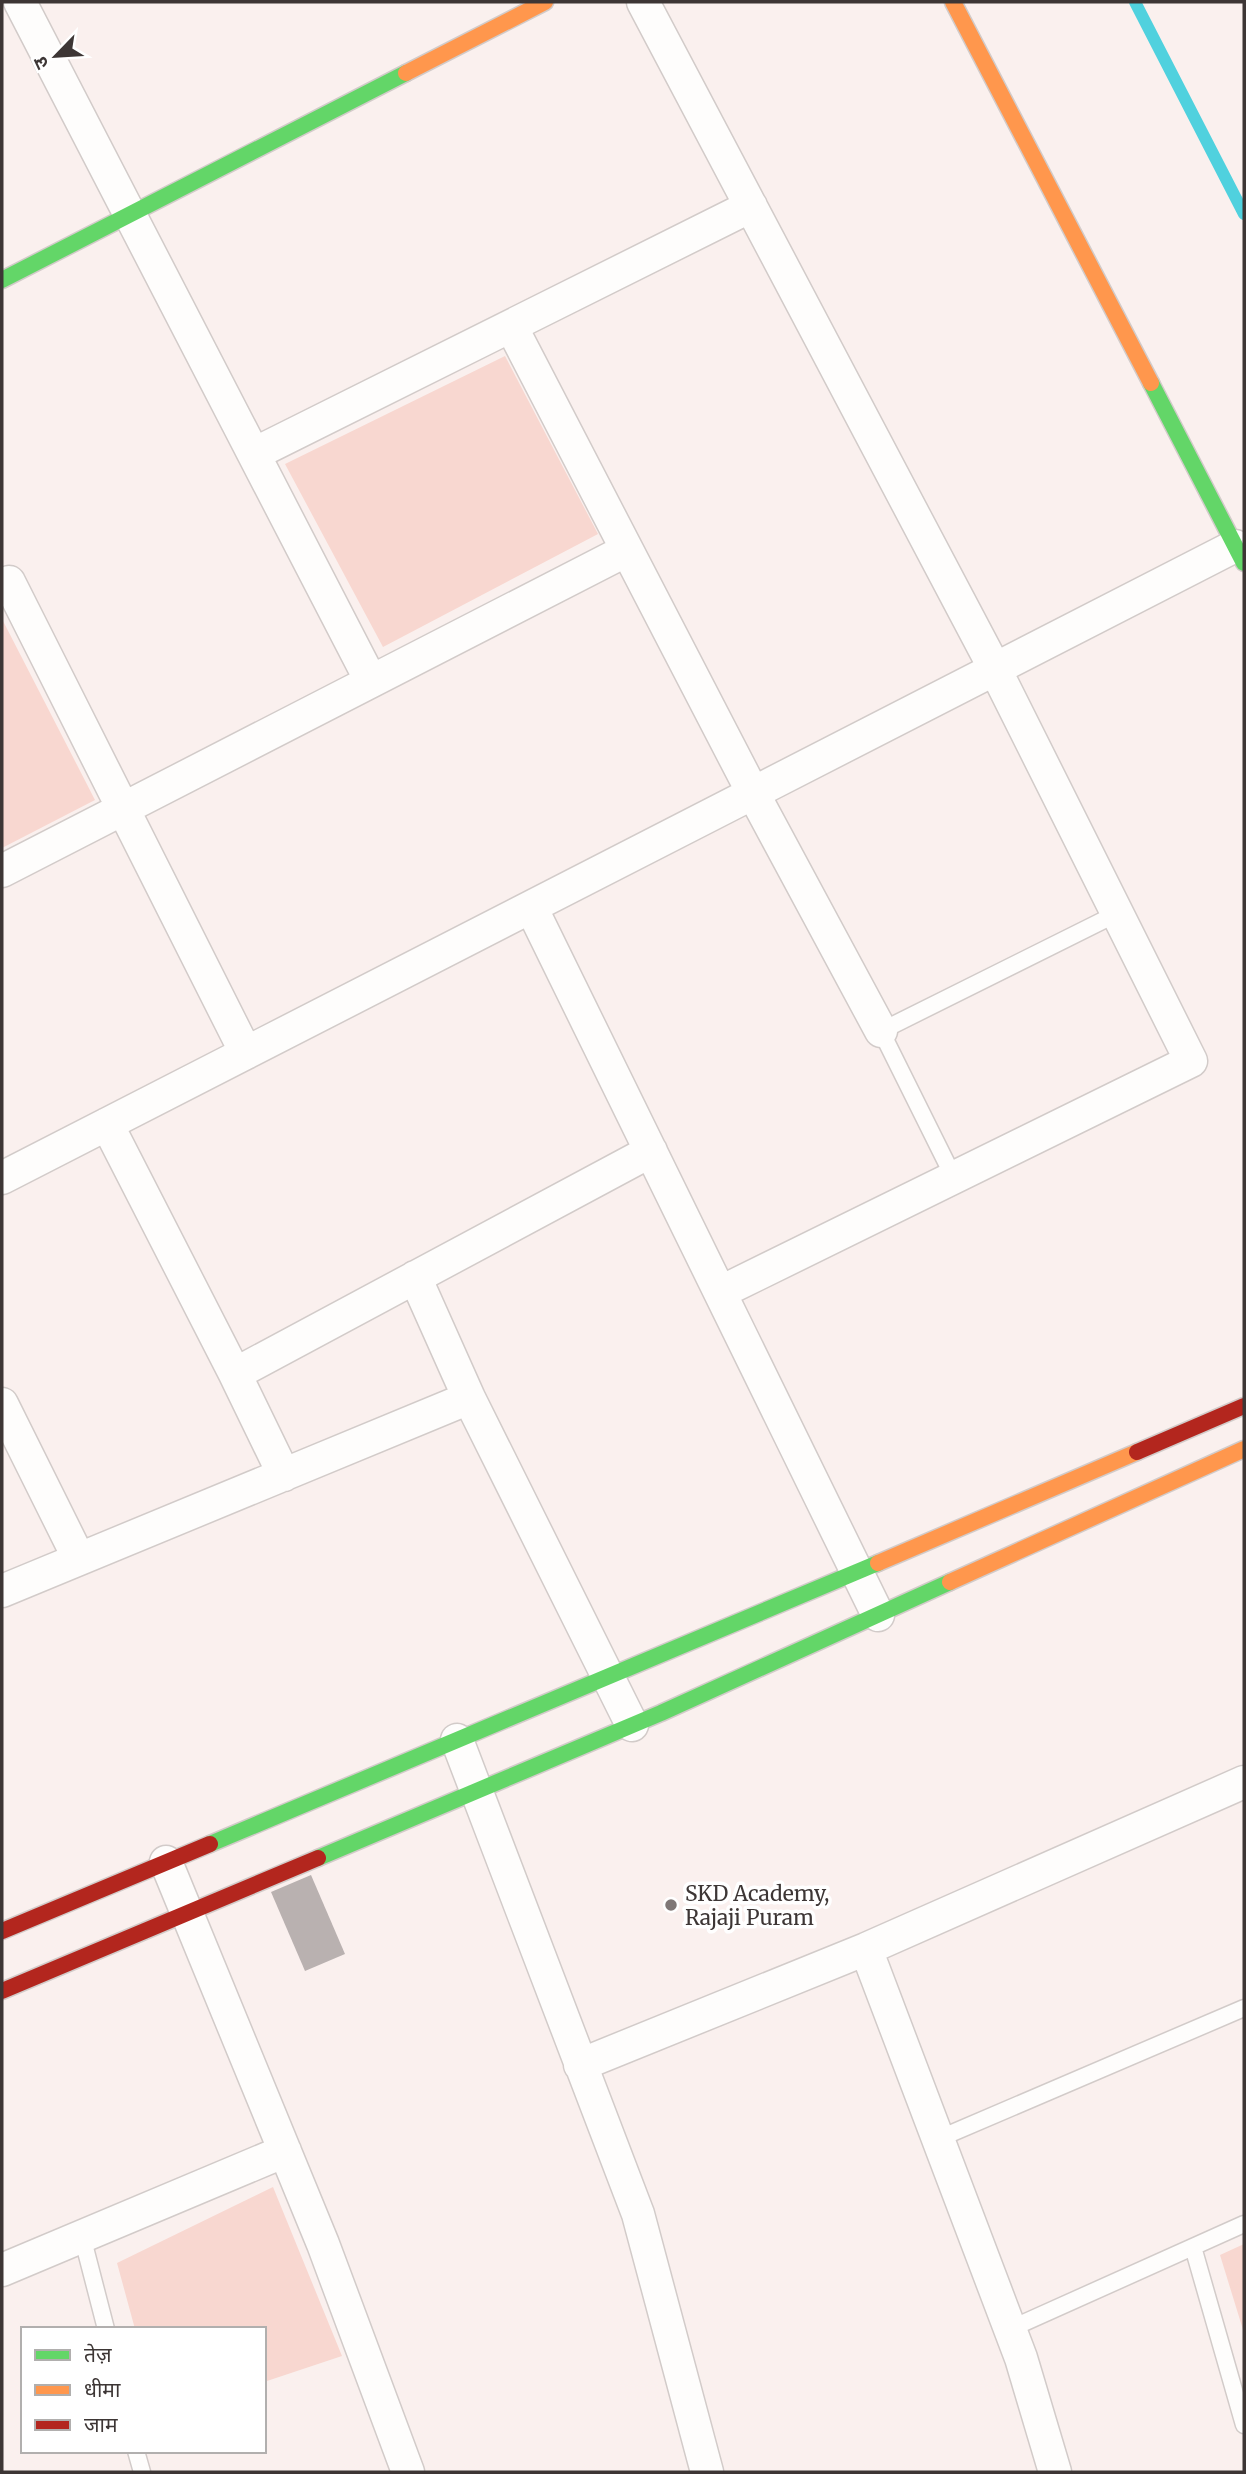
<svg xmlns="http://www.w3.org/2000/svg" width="1246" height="2474" font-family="Merriweather,'Noto Sans Devanagari',serif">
<rect width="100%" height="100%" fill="#faf0ee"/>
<path fill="#f8d7d0" d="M505 356 598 534 383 647 285 464Z
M2 619 95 800 2 848Z
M273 2187 342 2356 264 2382V2329H135L117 2263Z
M1244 2244V2333L1220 2255Z"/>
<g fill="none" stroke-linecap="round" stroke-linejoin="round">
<path stroke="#50d1de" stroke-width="12" d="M1135 2 1244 214"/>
</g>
<path fill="#b9b1b0" d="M311 1875 345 1954 305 1971 271 1892Z"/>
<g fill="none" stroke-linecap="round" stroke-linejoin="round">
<defs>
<path id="lane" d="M954 1178 881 1031 1118 913
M938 2139 1244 2008
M82 2236 106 2329
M1193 2247 1244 2425
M1010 2329 1244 2224
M136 2451 142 2472"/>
<path id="street" d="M20 2 371 681
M643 2 995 669 1191 1061 721 1292
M511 326 753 793 881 1031
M254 454 751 206
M2 586 9 582 246 1053
M2 871 627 550
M531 907 878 1615
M107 1124 235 1374
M2 1178 1235 546
M415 1277 469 1398 632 1725
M2 1404 79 1559
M284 1475 235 1374 651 1151
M2 1591 469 1398
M457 1740 638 2214 707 2472
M166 1862 323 2244 408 2472
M866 1949 1021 2358 1055 2472
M580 2065 866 1949 1244 1782
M2 2270 285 2151"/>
<path id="fast" d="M2 280 406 73
M1151 383 1244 563
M210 1844 878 1563
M318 1858 661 1713 950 1582"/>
<path id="slow" d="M953 2 1151 383
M406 73 545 2
M878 1563 1137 1452
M950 1582 1244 1449"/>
<path id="jam" d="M1137 1452 1244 1406
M2 1931 210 1844
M2 1991 318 1858"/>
</defs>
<use href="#lane" stroke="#d2cbc9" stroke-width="19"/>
<use href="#street" stroke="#d2cbc9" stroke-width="35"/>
<use href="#fast" stroke="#d2cbc9" stroke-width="19"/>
<use href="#slow" stroke="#d2cbc9" stroke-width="19"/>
<use href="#jam" stroke="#d2cbc9" stroke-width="19"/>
<use href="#lane" stroke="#fefdfc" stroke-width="16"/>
<use href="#street" stroke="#fefdfc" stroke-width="32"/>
<use href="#fast" stroke="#63d668" stroke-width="16"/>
<use href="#slow" stroke="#ff974d" stroke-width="16"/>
<use href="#jam" stroke="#b3261e" stroke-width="16"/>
</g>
<circle fill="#7f7776" stroke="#fff" stroke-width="2.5" cx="671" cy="1905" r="7"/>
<g text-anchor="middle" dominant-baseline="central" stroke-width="7" stroke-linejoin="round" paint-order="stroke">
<g font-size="21" fill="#3d3635" stroke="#fff" text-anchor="start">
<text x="685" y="1893">SKD Academy,<tspan x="685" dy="24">Rajaji Puram</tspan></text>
</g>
</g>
<rect width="1246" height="2474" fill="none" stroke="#3d3635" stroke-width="7"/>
<rect x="21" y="2327" width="245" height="126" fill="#ffffff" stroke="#b1afae" stroke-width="2"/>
<rect x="35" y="2350" width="35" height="10" fill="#63d668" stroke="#b1afae" stroke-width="2"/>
<text x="84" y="2362" font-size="21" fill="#3d3635">तेज़</text>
<rect x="35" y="2385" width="35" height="10" fill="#ff974d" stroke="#b1afae" stroke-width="2"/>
<text x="84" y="2397" font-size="21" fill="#3d3635">धीमा</text>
<rect x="35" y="2420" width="35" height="10" fill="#b3261e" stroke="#b1afae" stroke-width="2"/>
<text x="84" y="2432" font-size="21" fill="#3d3635">जाम</text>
<g transform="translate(56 56) rotate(245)" stroke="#ffffff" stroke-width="5" paint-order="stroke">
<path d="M0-5L12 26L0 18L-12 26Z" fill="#3d3635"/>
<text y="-10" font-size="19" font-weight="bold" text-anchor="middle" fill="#3d3635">उ</text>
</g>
</svg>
